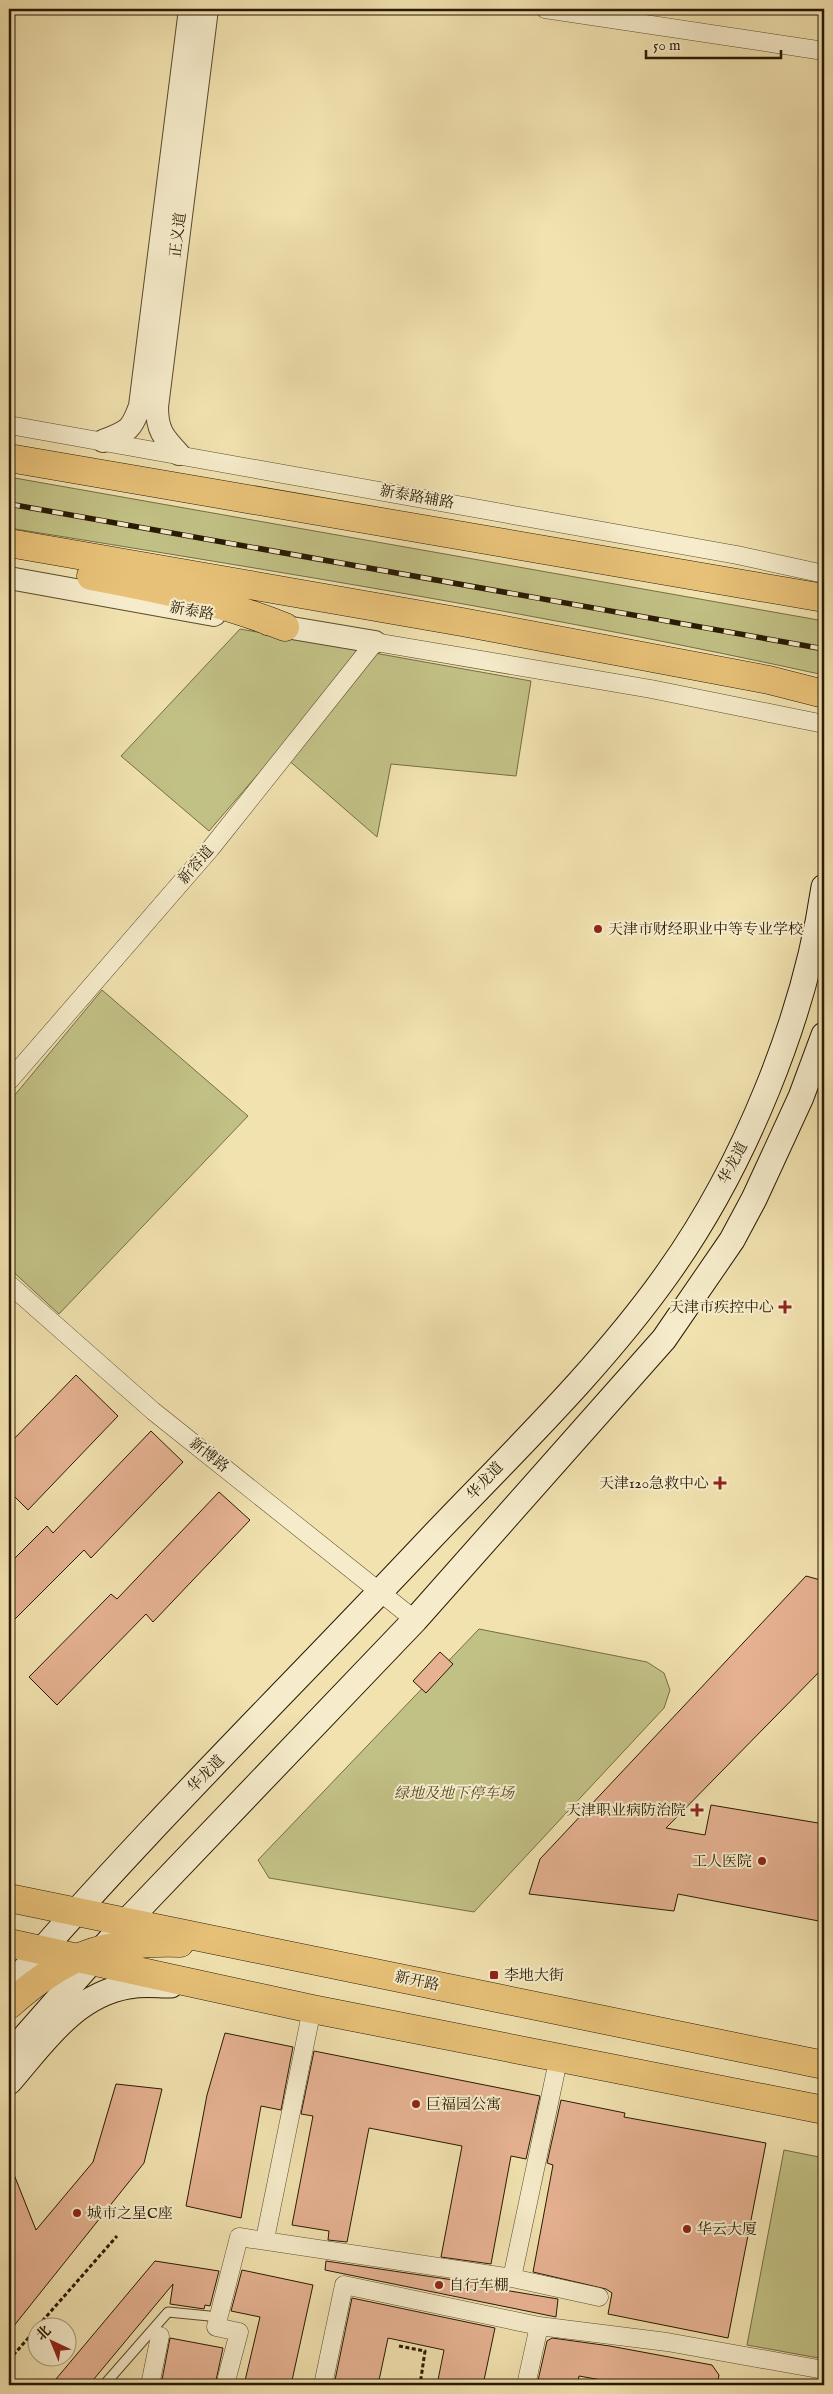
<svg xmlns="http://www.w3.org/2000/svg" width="833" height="2394" font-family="'IM FELL English','Noto Serif SC',serif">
<rect width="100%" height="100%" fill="#f1e2af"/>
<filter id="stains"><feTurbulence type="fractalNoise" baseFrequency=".004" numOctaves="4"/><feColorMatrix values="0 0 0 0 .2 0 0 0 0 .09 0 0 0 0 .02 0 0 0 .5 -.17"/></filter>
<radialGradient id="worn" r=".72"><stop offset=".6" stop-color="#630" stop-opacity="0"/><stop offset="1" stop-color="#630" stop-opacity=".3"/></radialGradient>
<path fill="#c2c185" stroke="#756d44" d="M9 477 824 621V675C554 616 282 572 9 528Z
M240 629 531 681 516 776 391 764 377 837 278 751 209 831 121 756Z
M102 990 248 1116 59 1314 9 1268V1102Z
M479 1629 647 1662 664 1673 670 1690 664 1708 474 1912 269 1878 258 1860Z
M784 2150 824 2158V2359L747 2345Z"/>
<path fill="#e6b292" stroke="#281904" d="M76 1375 118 1416 28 1510 9 1491V1444Z
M151 1431 183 1462 91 1558 84 1550 9 1625V1564L47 1526 53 1533Z
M219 1492 250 1520 153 1622 146 1614 57 1705 29 1677 111 1594 117 1599Z
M806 1576 824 1581V1667L666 1828 705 1835 711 1805 824 1824V1922L678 1894 674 1911 529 1894 540 1859Z
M440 1652 453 1664 426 1693 413 1681Z
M225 2033 293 2047 281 2110 261 2106 241 2218 186 2206 207 2095Z
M314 2051 540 2096 526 2159 511 2156 491 2264 441 2257 462 2146 369 2128 347 2242 328 2240 329 2231 292 2225 313 2116 301 2114Z
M116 2084 162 2089 144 2163 9 2332V2162L36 2230 93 2162Z
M561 2100 625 2113 624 2117 766 2143 728 2338 608 2314 612 2293 606 2289 533 2272 553 2165 547 2163Z
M155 2261 219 2271 210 2306 205 2305 204 2309 170 2304 173 2284 89 2385H51Z
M326 2261 487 2285 486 2287 558 2299 556 2317 325 2270Z
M242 2270 313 2285 291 2385H244L260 2317 231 2311Z
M352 2298 495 2328 483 2385H437L444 2350 388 2338 378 2385H334Z
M170 2338 223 2348 215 2385H161Z
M552 2338 610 2346 712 2365 719 2375 717 2385H629L579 2376 577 2385H537L547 2341Z"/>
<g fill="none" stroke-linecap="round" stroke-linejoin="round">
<defs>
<path id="service" d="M104 2385 168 2312 209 2316"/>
<path id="minor" d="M545 9 824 51
M9 425 737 555 824 574
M9 1081 211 848 375 642 651 689 824 724
M9 1284 153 1411 415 1620
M265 2239 312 2009
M512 2278 599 2297
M150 2385 160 2336
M225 2385 239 2332 216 2327 239 2237 512 2278 559 2056
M323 2385 344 2285 539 2326 667 2342 824 2370
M526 2385 539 2326"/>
<path id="tertiary" d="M103 441C128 431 131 431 140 406L190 9
M179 454C163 437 157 430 157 407L207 9
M9 578 214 615
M268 624 375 642"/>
<path id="secondary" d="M9 1988C142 1833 289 1689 430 1539 510 1455 601 1368 668 1273 744 1166 805 1018 824 887
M9 2055 127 1921 415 1620 664 1339 732 1240 754 1199 801 1097 824 1035
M9 2082C43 2043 74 1995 129 1986 142 1983 157 1985 171 1985"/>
<path id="primary" d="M9 1898 824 2065
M9 1943 312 2009 824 2110
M9 2005C66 1954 103 1941 180 1943"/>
<path id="trunk" d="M9 458 824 598
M9 543 462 622 769 680 824 694
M91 576C161 589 219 601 285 627"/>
</defs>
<use href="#service" stroke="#5a4b2f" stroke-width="11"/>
<use href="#minor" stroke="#5a4b2f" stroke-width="19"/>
<use href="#tertiary" stroke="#5a4b2f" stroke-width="24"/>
<use href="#secondary" stroke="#281904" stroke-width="27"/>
<use href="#primary" stroke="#281904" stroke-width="29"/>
<use href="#trunk" stroke="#281904" stroke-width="29"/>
<path stroke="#281904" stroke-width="3" stroke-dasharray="4 2.5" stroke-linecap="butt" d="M38 2326 117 2236
M399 2346 425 2351 420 2385
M9 2360 38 2327"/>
<use href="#service" stroke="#f6eccb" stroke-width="9"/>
<use href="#minor" stroke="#f6eccb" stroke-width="18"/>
<use href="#tertiary" stroke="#f6eccb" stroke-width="22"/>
<use href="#secondary" stroke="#f6eccb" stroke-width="25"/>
<use href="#primary" stroke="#e8c178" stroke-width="28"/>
<use href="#trunk" stroke="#e8c178" stroke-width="28"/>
<defs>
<path id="rail" d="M9 504 824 649"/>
</defs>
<use href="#rail" stroke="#281904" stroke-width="5.5"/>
<use href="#rail" stroke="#f6eccb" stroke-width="4" stroke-dasharray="11" stroke-linecap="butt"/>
</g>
<g fill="#8f2418" stroke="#f6eccb" stroke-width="2">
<circle cx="598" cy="929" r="5"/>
<path d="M782.5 1299.5h5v5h5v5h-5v5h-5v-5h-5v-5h5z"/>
<path d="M717.5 1475.5h5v5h5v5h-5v5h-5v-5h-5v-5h5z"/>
<path d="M694.5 1802.5h5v5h5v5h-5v5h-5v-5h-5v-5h5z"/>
<circle cx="762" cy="1861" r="5"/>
<rect x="489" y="1970" width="10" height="10" rx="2.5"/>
<circle cx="416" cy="2104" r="5"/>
<circle cx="77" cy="2213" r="5"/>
<circle cx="687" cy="2229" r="5"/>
<circle cx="439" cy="2285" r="5"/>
</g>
<g text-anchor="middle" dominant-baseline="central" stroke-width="4" stroke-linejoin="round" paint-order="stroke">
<g font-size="15" fill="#281904" stroke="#f6eccb">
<text transform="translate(178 235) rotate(-83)">正义道</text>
<text transform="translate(417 497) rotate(10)">新泰路辅路</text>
<text transform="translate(192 611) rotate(10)">新泰路</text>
<text transform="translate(196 865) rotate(-49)">新容道</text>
<text transform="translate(733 1163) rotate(-62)">华龙道</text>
<text transform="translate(209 1455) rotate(38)">新博路</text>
<text transform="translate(485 1481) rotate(-47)">华龙道</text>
<text transform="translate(206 1774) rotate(-46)">华龙道</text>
<text transform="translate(417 1981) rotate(12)">新开路</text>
</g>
<g font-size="15" fill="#281904" stroke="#f6eccb" text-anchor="start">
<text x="608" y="929">天津市财经职业中等专业学校</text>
<text x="774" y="1307" text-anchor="end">天津市疾控中心</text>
<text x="709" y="1483" text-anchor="end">天津120急救中心</text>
<text x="686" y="1810" text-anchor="end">天津职业病防治院</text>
<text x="752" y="1861" text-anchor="end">工人医院</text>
<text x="504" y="1975">李地大街</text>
<text x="426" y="2104">巨福园公寓</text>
<text x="87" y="2213">城市之星C座</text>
<text x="697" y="2229">华云大厦</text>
<text x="449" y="2285">自行车棚</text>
</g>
<g font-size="15" font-style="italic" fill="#564b2b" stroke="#f6eccb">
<text x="454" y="1793">绿地及地下停车场</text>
</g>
</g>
<rect width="833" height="2394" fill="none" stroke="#f1e2af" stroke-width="30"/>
<rect x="10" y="10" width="813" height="2374" fill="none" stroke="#281904" stroke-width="2.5"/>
<rect x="15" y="15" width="803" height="2364" fill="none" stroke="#281904"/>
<g transform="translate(52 2342) rotate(316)"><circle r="24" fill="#f6eccb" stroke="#a4987b"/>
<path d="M0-4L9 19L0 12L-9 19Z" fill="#8f2418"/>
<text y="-8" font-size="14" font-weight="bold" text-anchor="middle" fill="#281904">北</text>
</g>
<path d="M646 50v8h135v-8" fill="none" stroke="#281904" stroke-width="2.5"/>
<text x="653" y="50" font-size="15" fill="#281904" stroke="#f6eccb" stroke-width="4" paint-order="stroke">50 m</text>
<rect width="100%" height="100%" filter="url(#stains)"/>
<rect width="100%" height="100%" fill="url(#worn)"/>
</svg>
